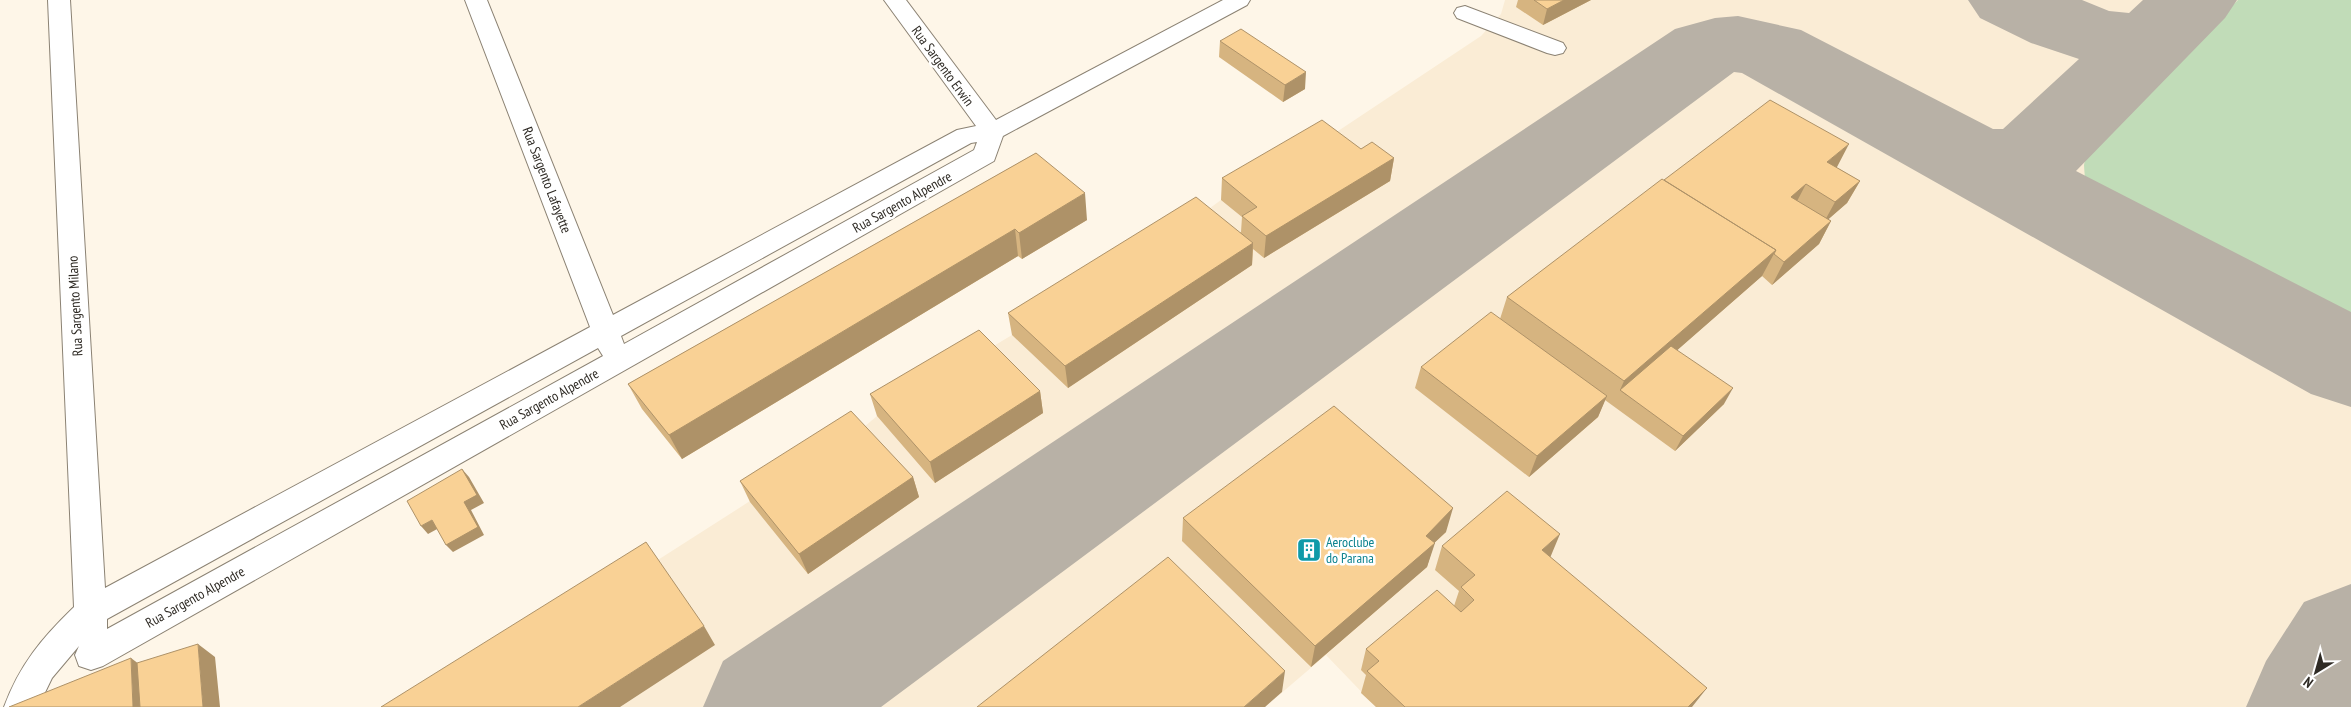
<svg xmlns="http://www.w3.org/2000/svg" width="2351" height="707" font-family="'PT Sans Narrow',sans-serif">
<rect width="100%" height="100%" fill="#fef6e8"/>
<path fill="#faecd5" d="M1505 0H2351V707H1376L1326 655 1265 707H428L858 432 877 416 1012 335 1195 219 1221 200 1320 143 1481 36 1501 14Z"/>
<path fill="#c1dcb8" d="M2238 0H2351V330L2111 203 2085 180 2084 165 2087 149Z"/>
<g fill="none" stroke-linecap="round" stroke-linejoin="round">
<path fill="#b8b1a6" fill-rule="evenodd" d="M1968 0H2082L2109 11 2129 13 2143 0H2237L2225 18 2076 171 2351 312V407L2311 394 1742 73 1734 72 881 707H703L723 661 1675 29 1715 18 1738 16 1801 30 1993 129H2003L2079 59 2031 43 1980 18Z
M2351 584V707H2246L2266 661 2304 602Z"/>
<defs>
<path id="minor" d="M48 0H70L105 588 590 327 465 0H487L613 315 957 130 976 126 884 0H906L996 120 1223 0H1250L1247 5 1003 136 994 161 103 666 91 670 79 666 75 655 79 646 52 678 38 707H4C20 664 42 638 74 607ZM977 142 974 150 624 344 621 336 971 143ZM598 348 603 356 107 629V619Z
M1465 6 1563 43 1566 48 1563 53 1555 55 1547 53 1457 18 1454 13 1457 8Z"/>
</defs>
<use href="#minor" stroke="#8b8273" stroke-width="2"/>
<use href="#minor" fill="#fff" fill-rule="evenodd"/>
</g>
<path fill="#d6b480" d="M1518 0H1591L1543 25 1516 7Z
M1220 41 1305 89 1283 102 1219 57Z
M1361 149 1394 158 1390 181 1264 258 1253 249 1252 265 1068 388 1012 335 1008 313 1241 232 1242 217 1221 200 1222 178Z
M1036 153 1087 220 1022 259 1018 256 682 459 642 409 628 384Z
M1836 167 1860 181 1847 203 1828 219 1831 221 1819 244 1772 285 1762 276 1677 350 1724 404 1675 451 1605 400 1598 417 1529 477 1415 388 1421 367 1500 319 1507 297 1664 180 1837 167Z
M1040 391 1043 413 935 483 877 416 870 394Z
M913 477 919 497 808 574 750 502 740 481Z
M1183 518 1446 532 1434 543 1427 567 1311 667 1182 541Z
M1442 546 1550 557 1692 707H1376L1361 693 1366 675 1361 670 1366 649 1454 606 1459 591 1435 570Z"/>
<path fill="#ae9268" d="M1564 0H1591L1543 25 1547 9Z
M1306 72 1305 89 1283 102 1285 85Z
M1849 144 1837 167 1815 185 1827 162Z
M1394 158 1390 181 1264 258 1266 236Z
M1860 181 1847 203 1823 224 1835 202Z
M1806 184 1794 207 1791 197Z
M1085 193 1087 220 1022 259 1019 233Z
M1831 221 1819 244 1772 285 1784 262Z
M1015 229 1018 256 682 459 669 435Z
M1253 243 1252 265 1068 388 1065 366Z
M1776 250 1762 276 1626 395 1620 390 1624 381Z
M1733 388 1724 404 1675 451 1683 436Z
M1040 391 1043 413 935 483 930 462Z
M1607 396 1598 417 1529 477 1537 456Z
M462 469 469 477 484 503 471 510 484 535 453 552 446 545 464 502Z
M913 477 919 497 808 574 799 554Z
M1453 508 1446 532 1431 546 1435 543 1427 567 1311 667 1315 646Z
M432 520 439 528 428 534 421 526Z
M1560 534 1550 558 1542 550Z
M704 626 715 645 620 707H578Z
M198 644 215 657 220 707H203Z
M131 658 156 677 158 707H133Z
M1285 671 1282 692 1265 707H1244Z
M1707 688 1692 707H1688Z"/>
<path fill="#f9d195" stroke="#ae9268" d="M1534 0H1564L1547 9Z
M1241 29 1306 72 1285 85 1220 41Z
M1770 100 1849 144 1827 162 1860 181 1835 202 1806 184 1791 197 1831 221 1784 262 1774 254 1776 250 1664 180Z
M1322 120 1361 149 1372 142 1394 158 1266 236 1242 216 1257 207 1222 178Z
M1036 153 1085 193 1019 233 1015 229 669 435 628 384Z
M1662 179 1776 250 1624 381 1507 297Z
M1196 197 1253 243 1065 366 1008 313Z
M1491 312 1607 396 1537 456 1421 367Z
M979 330 1040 391 930 462 870 394Z
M1671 346 1733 388 1683 436 1620 390Z
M1334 406 1453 508 1426 536 1435 543 1315 646 1183 518Z
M851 411 913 477 799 554 740 481Z
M462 469 477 495 464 502 478 527 446 545 432 520 421 526 407 501Z
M1507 491 1560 534 1542 550 1707 688 1688 707H1405L1367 671 1379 661 1366 649 1437 590 1461 612 1474 600 1461 587 1475 575 1442 546Z
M646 542 704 626 578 707H381Z
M1168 557 1285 671 1244 707H977Z
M198 644 203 707H140L137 663Z
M131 658 133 707H9Z"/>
<defs>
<symbol id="building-square" viewBox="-11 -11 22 22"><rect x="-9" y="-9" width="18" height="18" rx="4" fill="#0f9aa8" stroke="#fff"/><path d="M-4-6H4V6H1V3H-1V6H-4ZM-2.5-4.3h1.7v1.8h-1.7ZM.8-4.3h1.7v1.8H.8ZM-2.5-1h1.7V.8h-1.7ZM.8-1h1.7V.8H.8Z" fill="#fff"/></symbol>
</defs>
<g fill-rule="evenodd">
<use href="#building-square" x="1295" y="536" width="28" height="28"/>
</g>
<g text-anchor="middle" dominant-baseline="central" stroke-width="5" stroke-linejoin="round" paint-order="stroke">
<g font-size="14" fill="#2e2a24" stroke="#fff">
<text transform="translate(943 66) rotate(54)">Rua Sargento Erwin</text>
<text transform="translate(547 180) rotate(69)">Rua Sargento Lafayette</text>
<text transform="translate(902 202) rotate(-29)">Rua Sargento Alpendre</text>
<text transform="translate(75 306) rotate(-93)">Rua Sargento Milano</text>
<text transform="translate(549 399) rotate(-29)">Rua Sargento Alpendre</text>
<text transform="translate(195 597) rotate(-29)">Rua Sargento Alpendre</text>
</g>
<g font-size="14" fill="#0d838f" stroke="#fff" text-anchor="start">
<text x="1326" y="542">Aeroclube<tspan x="1326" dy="16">do Parana</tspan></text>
</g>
</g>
<g transform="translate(2316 672) rotate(217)" stroke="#ffffff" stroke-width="4" paint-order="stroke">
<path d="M0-4L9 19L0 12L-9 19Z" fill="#2e2a24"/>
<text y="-8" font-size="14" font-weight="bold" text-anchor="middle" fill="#2e2a24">N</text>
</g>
</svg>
